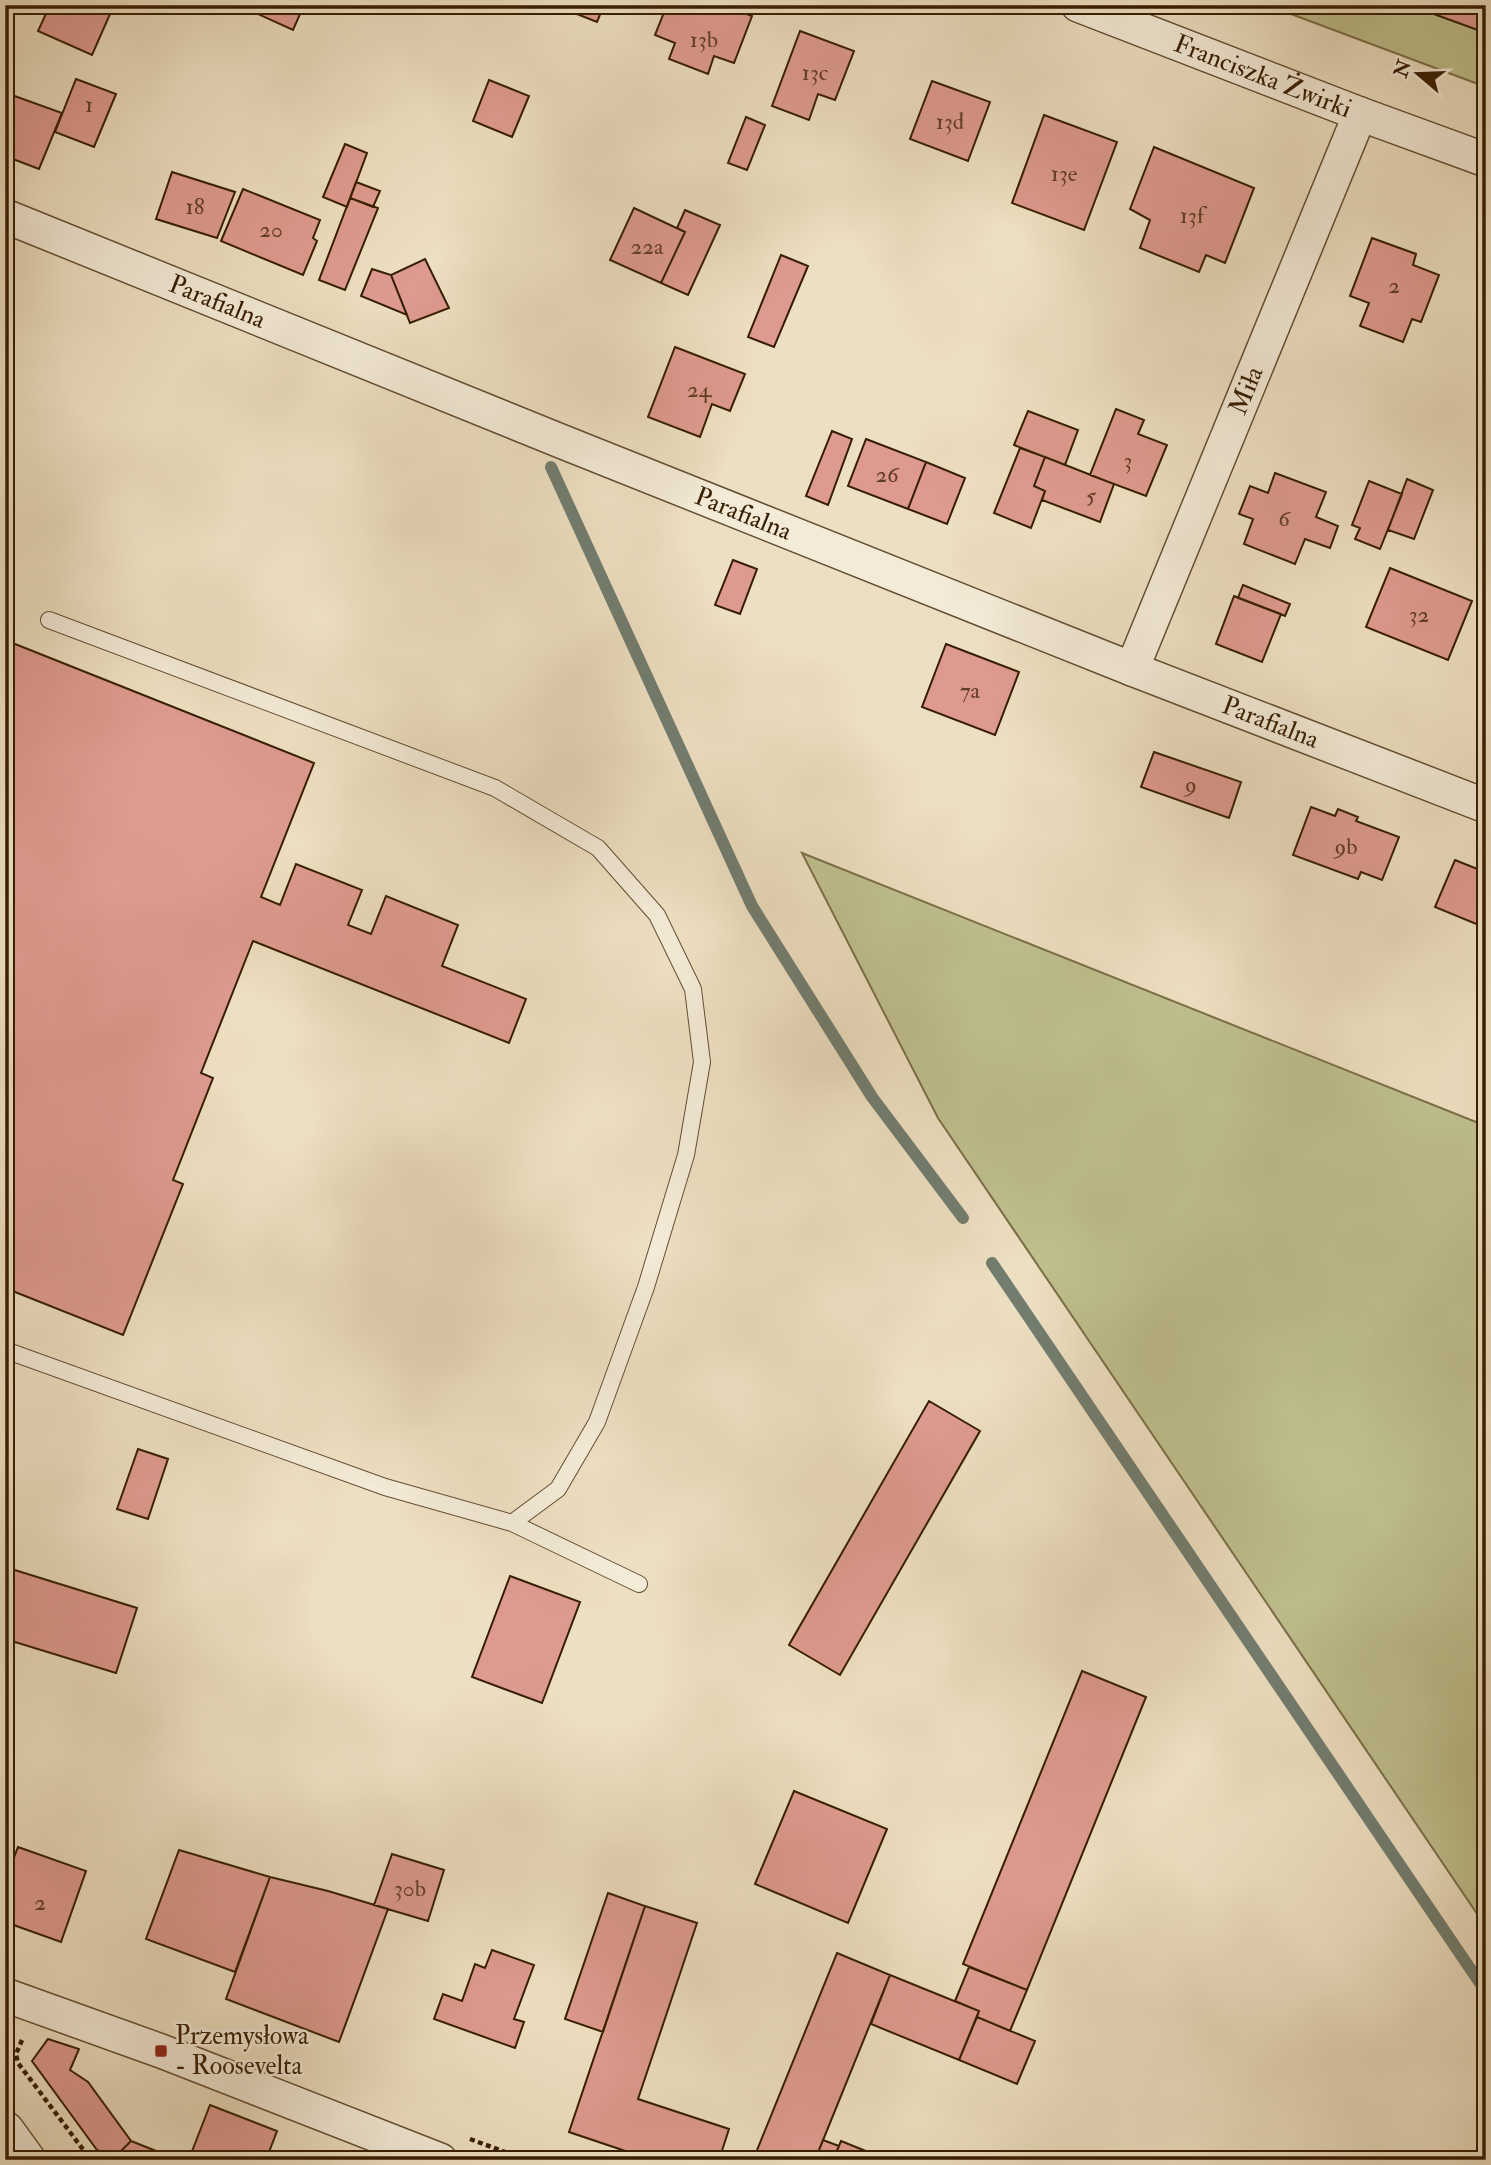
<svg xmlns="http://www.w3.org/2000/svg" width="1491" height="2165" font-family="'IM FELL Double Pica',serif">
<rect width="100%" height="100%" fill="#eddfc1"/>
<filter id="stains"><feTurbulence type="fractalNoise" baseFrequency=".00286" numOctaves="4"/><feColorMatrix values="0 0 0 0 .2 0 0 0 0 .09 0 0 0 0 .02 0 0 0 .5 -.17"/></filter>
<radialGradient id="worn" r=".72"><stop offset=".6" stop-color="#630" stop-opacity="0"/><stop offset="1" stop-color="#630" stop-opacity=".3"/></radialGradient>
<path fill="#bfc08e" stroke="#7b6f48" stroke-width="2" d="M1267 5H1486V87Z
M802 853 1486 1126V1927L938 1118Z"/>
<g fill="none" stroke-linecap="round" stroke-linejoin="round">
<path stroke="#727d6f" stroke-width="12" d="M551 467 752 906 872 1097 963 1218
M992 1263 1486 1992"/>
</g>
<path fill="#de9a8f" stroke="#371e01" stroke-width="2" d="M50 5H114L92 55 38 31Z
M238 5H304L293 30Z
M554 5H604L597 22Z
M667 5H723L752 16 734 63 714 56 708 74 669 59 675 43 655 35Z
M1409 5H1486V33Z
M800 31 854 51 835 100 818 94 809 120 772 106Z
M76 79 116 94 94 147 55 132Z
M489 80 529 96 512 137 473 121Z
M932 81 990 102 968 161 910 139Z
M9 94 62 113 39 169 5 156V103Z
M1044 115 1117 142 1084 230 1012 203Z
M746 117 765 125 747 170 728 163Z
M345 144 367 153 347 207 323 197Z
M1154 147 1254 188 1225 263 1206 255 1199 272 1140 248 1150 220 1130 209Z
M172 172 235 192 217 238 156 219Z
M356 182 380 191 373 207 350 198Z
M243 189 320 220 313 238 317 241 303 275 221 241Z
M350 198 378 208 345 290 319 280Z
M634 208 685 232 661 283 610 260Z
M685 210 720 225 688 295 661 283 685 232 677 228Z
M1372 238 1416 254 1413 265 1439 275 1421 322 1412 319 1403 342 1360 326 1369 303 1350 296Z
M781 255 808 266 774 347 748 337Z
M425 259 449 308 410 323 391 275Z
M372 269 391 275 407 315 361 296Z
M675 347 745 374 730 411 712 404 700 437 648 417Z
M1116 409 1144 420 1138 434 1167 445 1146 496 1090 475Z
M1028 411 1078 430 1065 465 1014 445Z
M832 431 852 439 828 505 806 496Z
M866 439 926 462 908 509 848 486Z
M1020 448 1045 457 1034 486 1045 491 1031 528 994 513Z
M1045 457 1114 484 1100 522 1042 500 1045 491 1034 486Z
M926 462 965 478 947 524 908 509Z
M1275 473 1326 492 1316 517 1338 526 1330 548 1305 539 1295 564 1244 544 1253 519 1239 514 1250 486 1268 493Z
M1407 479 1433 490 1414 539 1388 530Z
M1369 481 1402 494 1380 549 1355 539 1360 528 1352 525Z
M733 560 757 569 740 614 715 605Z
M1390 568 1472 601 1448 660 1366 627Z
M1243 585 1290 604 1285 616 1238 598Z
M1234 596 1281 614 1262 662 1216 644Z
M5 640 314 763 261 897 280 905 296 864 362 890 348 925 371 934 386 896 458 925 442 966 526 999 509 1043 253 941 201 1073 213 1078 173 1180 183 1184 123 1335 5 1288Z
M946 644 1019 672 995 735 922 707Z
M1154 752 1241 782 1229 818 1141 787Z
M1311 807 1335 816 1338 809 1358 817 1356 821 1399 837 1382 880 1361 872 1358 879 1293 855Z
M1455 860 1485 872 1483 877 1486 878V928L1435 907Z
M929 1401 980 1431 840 1675 789 1645Z
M138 1449 168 1459 148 1519 117 1509Z
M5 1567 137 1608 116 1673 5 1639Z
M510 1576 580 1602 542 1703 472 1677Z
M1082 1671 1146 1697 1027 1990 963 1964Z
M794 1791 887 1829 848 1923 755 1884Z
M18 1847 86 1871 61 1942 5 1922V1881Z
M179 1850 270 1877 235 1972 146 1939Z
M392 1854 444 1870 428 1921 374 1905Z
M270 1877 328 1891 388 1909 339 2042 226 1999Z
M608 1893 645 1906 603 2032 565 2019Z
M645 1906 697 1923 638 2099 729 2129 719 2160H652L569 2132Z
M492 1950 534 1965 514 2019 524 2022 515 2048 434 2019 443 1994 462 2001 475 1964 485 1968Z
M837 1953 890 1975 815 2160H753Z
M969 1967 1027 1990 1010 2031 977 2017 979 2011 955 2001Z
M890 1975 979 2011 959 2060 871 2024Z
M977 2017 1035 2041 1017 2084 959 2060Z
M48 2039 79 2049 70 2070 88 2082 131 2141 114 2158 97 2150 32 2061Z
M210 2105 277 2131 266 2160 189 2159Z
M823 2140 839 2146 833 2160H815Z
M131 2141 179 2160 114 2158Z
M841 2141 888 2160H833Z"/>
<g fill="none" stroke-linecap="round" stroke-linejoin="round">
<defs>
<path id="service" d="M49 620 495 788 598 848 657 915 693 989 702 1062 686 1155 646 1287 597 1422 558 1489 512 1523
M5 1350 385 1487 512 1523 639 1584"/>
<g id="minor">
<path id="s1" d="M1078 5 1360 114 1486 160"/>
<path id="s2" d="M5 216 563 442 1132 669 1486 806"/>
<path id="s3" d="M1132 669 1360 114"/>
<path d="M5 1995 161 2051 440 2160"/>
</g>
<path id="tertiary" d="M5 2131 26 2160"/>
</defs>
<use href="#service" stroke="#644e31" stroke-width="18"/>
<use href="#minor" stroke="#644e31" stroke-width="36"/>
<use href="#tertiary" stroke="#644e31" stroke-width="41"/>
<path stroke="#371e01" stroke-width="4.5" stroke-dasharray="5 3.5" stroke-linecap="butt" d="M22 2040 16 2054 18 2063 91 2160
M470 2139 526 2160"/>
<use href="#service" stroke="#f3ead7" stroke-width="16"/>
<use href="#minor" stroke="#f3ead7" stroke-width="33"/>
<use href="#tertiary" stroke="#f3ead7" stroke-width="38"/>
</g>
<rect fill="#8f2418" stroke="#f3ead7" stroke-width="2.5" x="154" y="2044" width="14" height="14" rx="3.5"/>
<g text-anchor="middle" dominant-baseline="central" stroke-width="5" stroke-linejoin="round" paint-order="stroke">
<g font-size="23" fill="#613d24">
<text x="704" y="39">13b</text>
<text x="815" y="72">13c</text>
<text x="89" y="104">1</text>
<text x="950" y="121">13d</text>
<text x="1064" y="173">13e</text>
<text x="195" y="206">18</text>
<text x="1192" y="215">13f</text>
<text x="271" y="229">20</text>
<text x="647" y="246">22a</text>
<text x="1394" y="285">2</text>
<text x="699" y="389">24</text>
<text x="1128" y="460">3</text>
<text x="887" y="474">26</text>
<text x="1091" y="495">5</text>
<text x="1284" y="518">6</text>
<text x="1419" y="614">32</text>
<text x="970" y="690">7a</text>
<text x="1191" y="784">9</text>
<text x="1346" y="846">9b</text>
<text x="410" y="1888">30b</text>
<text x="40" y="1902">2</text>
</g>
<g font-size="26" fill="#371e01" stroke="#f3ead7">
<text stroke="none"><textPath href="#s1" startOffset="198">Franciszka Żwirki</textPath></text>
<text stroke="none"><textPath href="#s2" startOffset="229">Parafialna</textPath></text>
<text stroke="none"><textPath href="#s3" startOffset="301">Miła</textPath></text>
<text stroke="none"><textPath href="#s2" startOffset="796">Parafialna</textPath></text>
<text stroke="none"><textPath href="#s2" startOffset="1363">Parafialna</textPath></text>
</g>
<g font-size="26" fill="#371e01" stroke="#f3ead7" text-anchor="start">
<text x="175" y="2036">Przemysłowa<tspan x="175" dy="30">- Roosevelta</tspan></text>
</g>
</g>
<rect width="1491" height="2165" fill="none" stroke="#eddfc1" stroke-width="28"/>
<rect x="7" y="7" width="1477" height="2151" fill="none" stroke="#371e01" stroke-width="3.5"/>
<rect x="14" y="14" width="1463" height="2137" fill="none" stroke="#371e01" stroke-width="2"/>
<g transform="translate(1418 74) rotate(289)" stroke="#f3ead7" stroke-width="5" paint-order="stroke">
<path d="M0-5L12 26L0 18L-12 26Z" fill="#371e01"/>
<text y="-10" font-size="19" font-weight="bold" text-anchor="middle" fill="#371e01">N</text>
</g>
<rect width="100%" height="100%" filter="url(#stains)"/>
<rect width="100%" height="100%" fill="url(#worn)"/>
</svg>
